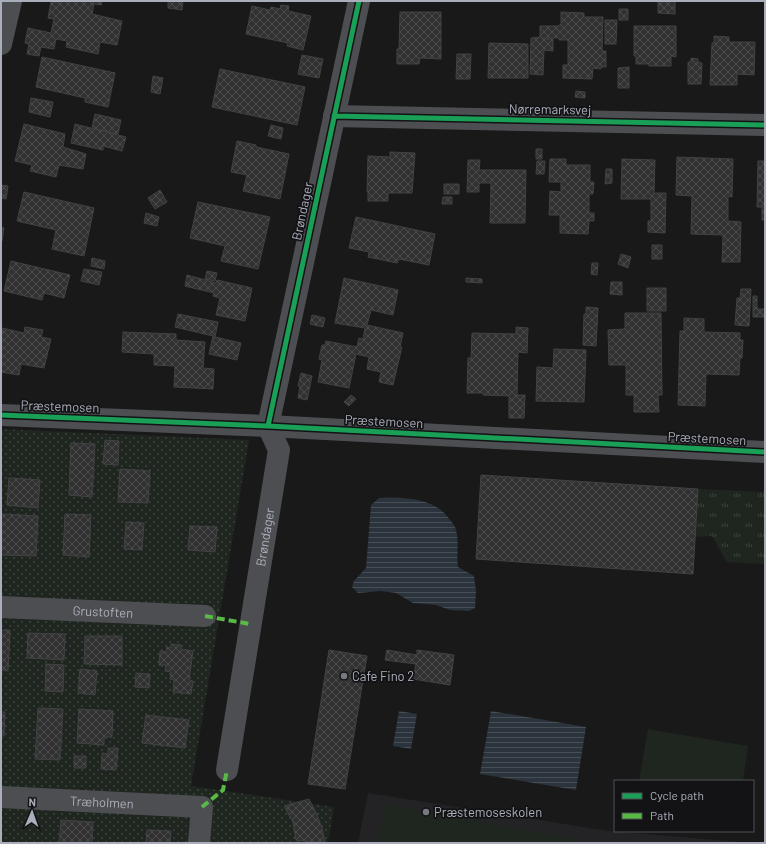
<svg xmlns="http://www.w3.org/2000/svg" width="766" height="844" font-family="Barlow,sans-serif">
<defs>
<pattern id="grass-tufts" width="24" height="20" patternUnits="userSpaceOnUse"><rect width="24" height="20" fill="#1f2620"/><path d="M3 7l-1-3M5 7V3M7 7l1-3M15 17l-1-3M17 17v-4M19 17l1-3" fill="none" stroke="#3d433e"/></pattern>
<pattern id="garden-dots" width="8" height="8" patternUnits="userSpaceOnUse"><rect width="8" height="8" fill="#1f2620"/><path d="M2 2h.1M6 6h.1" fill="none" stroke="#3d433e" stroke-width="1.8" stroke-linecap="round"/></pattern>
<pattern id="water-rules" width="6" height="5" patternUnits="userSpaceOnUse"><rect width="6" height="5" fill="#2b333c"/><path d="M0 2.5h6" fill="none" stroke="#474e56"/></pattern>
<pattern id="building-cross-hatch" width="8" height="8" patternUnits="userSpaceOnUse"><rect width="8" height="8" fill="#313131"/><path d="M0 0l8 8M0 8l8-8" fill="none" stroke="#4c4c4d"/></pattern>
</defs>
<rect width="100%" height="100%" fill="#191919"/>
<path fill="#232325" d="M368 793 609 831 752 843H358Z"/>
<path fill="url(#grass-tufts)" d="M698 489 765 492V564L727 562 712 536 695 537Z"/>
<path fill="#1f2620" d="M648 729 748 746 743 781H639Z
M385 804 575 839 574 843H378Z"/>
<path fill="url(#garden-dots)" d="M1 429 249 440 191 786 334 807 328 843H1Z"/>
<path fill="url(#water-rules)" d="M379 498C403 497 435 497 450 520 452 522 454 525 455 527 460 539 456 554 458 567L474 576 476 591 475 608 469 611 450 610 436 605 413 603 396 593 381 591 358 593 352 587 354 581 366 568 371 505Z
M399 711 417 714 411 749 393 746Z
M491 711 586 727 576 790 480 774Z"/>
<path fill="url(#building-cross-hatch)" stroke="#414245" d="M57 1H102L101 5 94 4 92 14 122 21 117 45 100 42 98 54 66 47 67 41 56 39 54 49 41 47 39 56 27 54 29 44 25 43 28 28 51 33 54 19 48 18 51 2 57 3Z
M168 1H183L182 10 168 8Z
M658 1H675V14L658 13Z
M281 5 289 6 288 11 311 16 303 50 287 46 288 43 246 34 252 6 270 10 271 7 280 9Z
M619 9H628V20H619Z
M400 12H441V59L420 58 419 64H397V49H399Z
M561 12 584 13V17H603L602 51H606V67H601V69L593 68 592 79 563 78V65H568V40H559V38H544V39H553V51L544 50 543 75 530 74 531 38 540 37V26H559V25H561Z
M605 20H617L616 44H605Z
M634 26H676V57L671 56V66H649V64H636V56H634Z
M714 36 729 37V42H755L754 75 737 74V85H710L712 43H714Z
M489 43 528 44V78H488Z
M457 54H471L470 79H456Z
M302 55 323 59 319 78 298 74Z
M42 57 115 73 108 107 85 102V98L36 87Z
M691 58 698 59V62L702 63 701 84H688V62H691Z
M629 67V88H618V68Z
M220 69 305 87 297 125 212 107Z
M153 76 163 78 160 94 151 92Z
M576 91 585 92V98L575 97Z
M31 98 53 102 50 117 29 112Z
M95 114 121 120 118 134 92 128Z
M24 124 65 134 63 147 86 154 83 169 59 165 56 177 30 171 32 165 15 161Z
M75 124 126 137 122 151 103 146V150L71 143Z
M271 125 283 128 281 139 268 136Z
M237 141 256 145V147L289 154 280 199 243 191 247 175 231 172Z
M536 149H542V159H536Z
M390 152 415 153 412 193H388V201H368V192H367L368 156 390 157Z
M677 157 733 159 732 197 728 196V221L741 222 740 262H722L723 235 691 234 692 196 676 195Z
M550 159H566V165H590V182H594L593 194H589V213H594V221H589L588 234 560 233V215H549L550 191 561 192V182H549Z
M622 159 655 160 654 193H666L665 233 648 232V221H651V199H621Z
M468 160H480L479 170H526L525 223H490L491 183H479V192H467Z
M537 161H545L544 174H536Z
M758 161H765V220H762V207H757Z
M606 169H612V183L605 184Z
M444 184H459V194H444Z
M1 185 8 186 6 199 1 198Z
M160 190 167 202 155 209 148 198Z
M24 192 94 208 84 256 52 249 56 230 17 221Z
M443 197H452V204H442Z
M198 202 270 217 258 269 221 261 225 246 190 238Z
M146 213 159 217 157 226 144 223Z
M356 217 435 234 429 265 399 259 397 263 368 257 369 252 349 248Z
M1 227 4 228 2 241H1Z
M652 245H662V259H652Z
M621 254 631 257 628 268 618 264Z
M92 258 105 261 104 269 91 266Z
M11 261 70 275 64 298 44 293 42 300 4 291Z
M592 263H598L597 275 591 274Z
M84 269 102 272 99 285 81 281Z
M207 271 217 273 215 281 205 279Z
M187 275 216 283 217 280 252 288 245 321 216 315 220 298 213 296 214 293 185 286Z
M344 278 398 290 393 315 371 310 367 325 403 333 400 347H402L393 385 379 382 381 372 367 369 369 357 356 354 349 388 318 382 322 360 319 359 322 345H325L326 341 357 347 359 338 363 339 365 328 335 323Z
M466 278 482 279V283L466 282Z
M611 282H622V295L610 294Z
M647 288H666V311H647Z
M741 289H751L749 326 735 325 737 298H740Z
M753 296H757V309H765V317H753Z
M586 307 598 308 596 346 583 345 584 314H586Z
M625 313H661L662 395H658L659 412H634V395H626V365H609L608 330 625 329Z
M178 314 218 322 215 337 241 343 237 360 209 354 213 336 175 327Z
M312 315 325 318 323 327 310 324Z
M684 318 704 319V332L740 333V340H743L742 358H740L739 375 706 374 705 406 678 405 680 331H684Z
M25 327 43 330 41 337 51 339 44 368 21 364 19 375 1 372 2 328 24 333Z
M516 327 528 328 527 353 518 352 517 395H525L524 418H509V396L483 395V393H467L468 358H471L472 333 516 334Z
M123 332 176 334V340L205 342 203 368 214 369 213 389 174 387 175 366 154 365V354L122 352Z
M554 349 586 350 584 402 536 401 537 367 553 368Z
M301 373 312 376 307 400 298 398 300 386H298Z
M351 395 356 399 349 406 344 402Z
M105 440 119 441 118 465 103 464Z
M71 443 95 444 92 497 69 495Z
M120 469 150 471 148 503 118 502Z
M481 475 698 489 693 574 476 559Z
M9 478 40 480 38 508 7 505Z
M1 514 38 516 36 556 1 555Z
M65 514 91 515 89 557 63 555Z
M126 522 144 523 142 550 124 549Z
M190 526 217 527 215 552 188 550Z
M1 630H10L8 671 1 670Z
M28 633 65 634 64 660 27 658Z
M85 636H122V665L84 664Z
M171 644 181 645V649L193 651 189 680 193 681 191 694 173 692 174 680 170 679 171 672 165 671 166 665H159L160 651 166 652 167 647 171 648Z
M329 650 367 656 345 789 308 784Z
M387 650 417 655V650L454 655 450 685 413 679 416 664 385 660Z
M46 664 64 665 63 692 45 691Z
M80 669 97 671 95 695 78 693Z
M136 673 150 674 149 688 135 687Z
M38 708 63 709 60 760 35 759Z
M79 709 113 711 112 737H104V745L77 743Z
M1 712H5L4 736H1Z
M146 715 189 720 185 748 142 743Z
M108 748H118L116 770 101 769 102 753 108 754Z
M74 756H86V768H74Z
M309 799 316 813 322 828 325 843 296 840 293 822 284 806Z
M61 820 93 822 92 843H59Z
M147 830 171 831 170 843H141H146Z"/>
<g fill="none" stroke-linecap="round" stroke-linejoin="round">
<g stroke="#4d4e52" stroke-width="22">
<path d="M1 44 11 1"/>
<path d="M334 116 765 125"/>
<path d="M1 415 268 426 765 452"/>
<path id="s1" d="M1 607 205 616"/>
<path id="s2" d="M227 770 279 450 268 426 359 1"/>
<path id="s3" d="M1 797 202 807 199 843"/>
</g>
<path stroke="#58b947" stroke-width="4" stroke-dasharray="8 4" stroke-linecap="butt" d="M205 616 250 624
M202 807 223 790 227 770"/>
<defs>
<path id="cycleway" d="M334 116 765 125
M1 415 268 426 765 452
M268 426 359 1"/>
</defs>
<use href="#cycleway" stroke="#131315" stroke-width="8"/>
<use href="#cycleway" stroke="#1a9f57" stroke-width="5"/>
</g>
<g fill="#777a82" stroke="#131315" stroke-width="1.5">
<circle cx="344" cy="676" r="4"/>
<circle cx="426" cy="812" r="4"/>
</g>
<g text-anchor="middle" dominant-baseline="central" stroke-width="3.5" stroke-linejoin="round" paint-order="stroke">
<g font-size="13" fill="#aaaeba" stroke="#131315">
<text transform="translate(550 109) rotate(1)">Nørremarksvej</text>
<text transform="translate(302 211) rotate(-78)">Brøndager</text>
<text transform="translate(60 406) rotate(2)">Præstemosen</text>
<text transform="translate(384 421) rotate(3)">Præstemosen</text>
<text transform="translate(707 438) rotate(3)">Præstemosen</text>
<text stroke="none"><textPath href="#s2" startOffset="236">Brøndager</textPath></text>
<text stroke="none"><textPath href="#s1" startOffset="102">Grustoften</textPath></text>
<text stroke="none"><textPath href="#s3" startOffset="101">Træholmen</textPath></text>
</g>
<g font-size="13" fill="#aaaeba" stroke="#131315" text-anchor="start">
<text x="352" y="676">Cafe Fino 2</text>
<text x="434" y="812">Præstemoseskolen</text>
</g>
</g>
<rect width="766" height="844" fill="none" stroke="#aaaeba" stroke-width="4"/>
<rect x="614" y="780" width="140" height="52" fill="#131315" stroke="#4f5157"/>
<rect x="622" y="793" width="20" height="6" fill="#1a9f57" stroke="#4f5157"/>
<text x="650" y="800" font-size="12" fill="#aaaeba">Cycle path</text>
<rect x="622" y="813" width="20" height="6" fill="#58b947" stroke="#4f5157"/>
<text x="650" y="820" font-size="12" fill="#aaaeba">Path</text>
<g transform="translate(32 812) rotate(2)" stroke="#131315" stroke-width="3" paint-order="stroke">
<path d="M0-3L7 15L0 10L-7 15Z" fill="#aaaeba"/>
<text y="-6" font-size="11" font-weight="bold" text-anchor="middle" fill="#aaaeba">N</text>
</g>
</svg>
